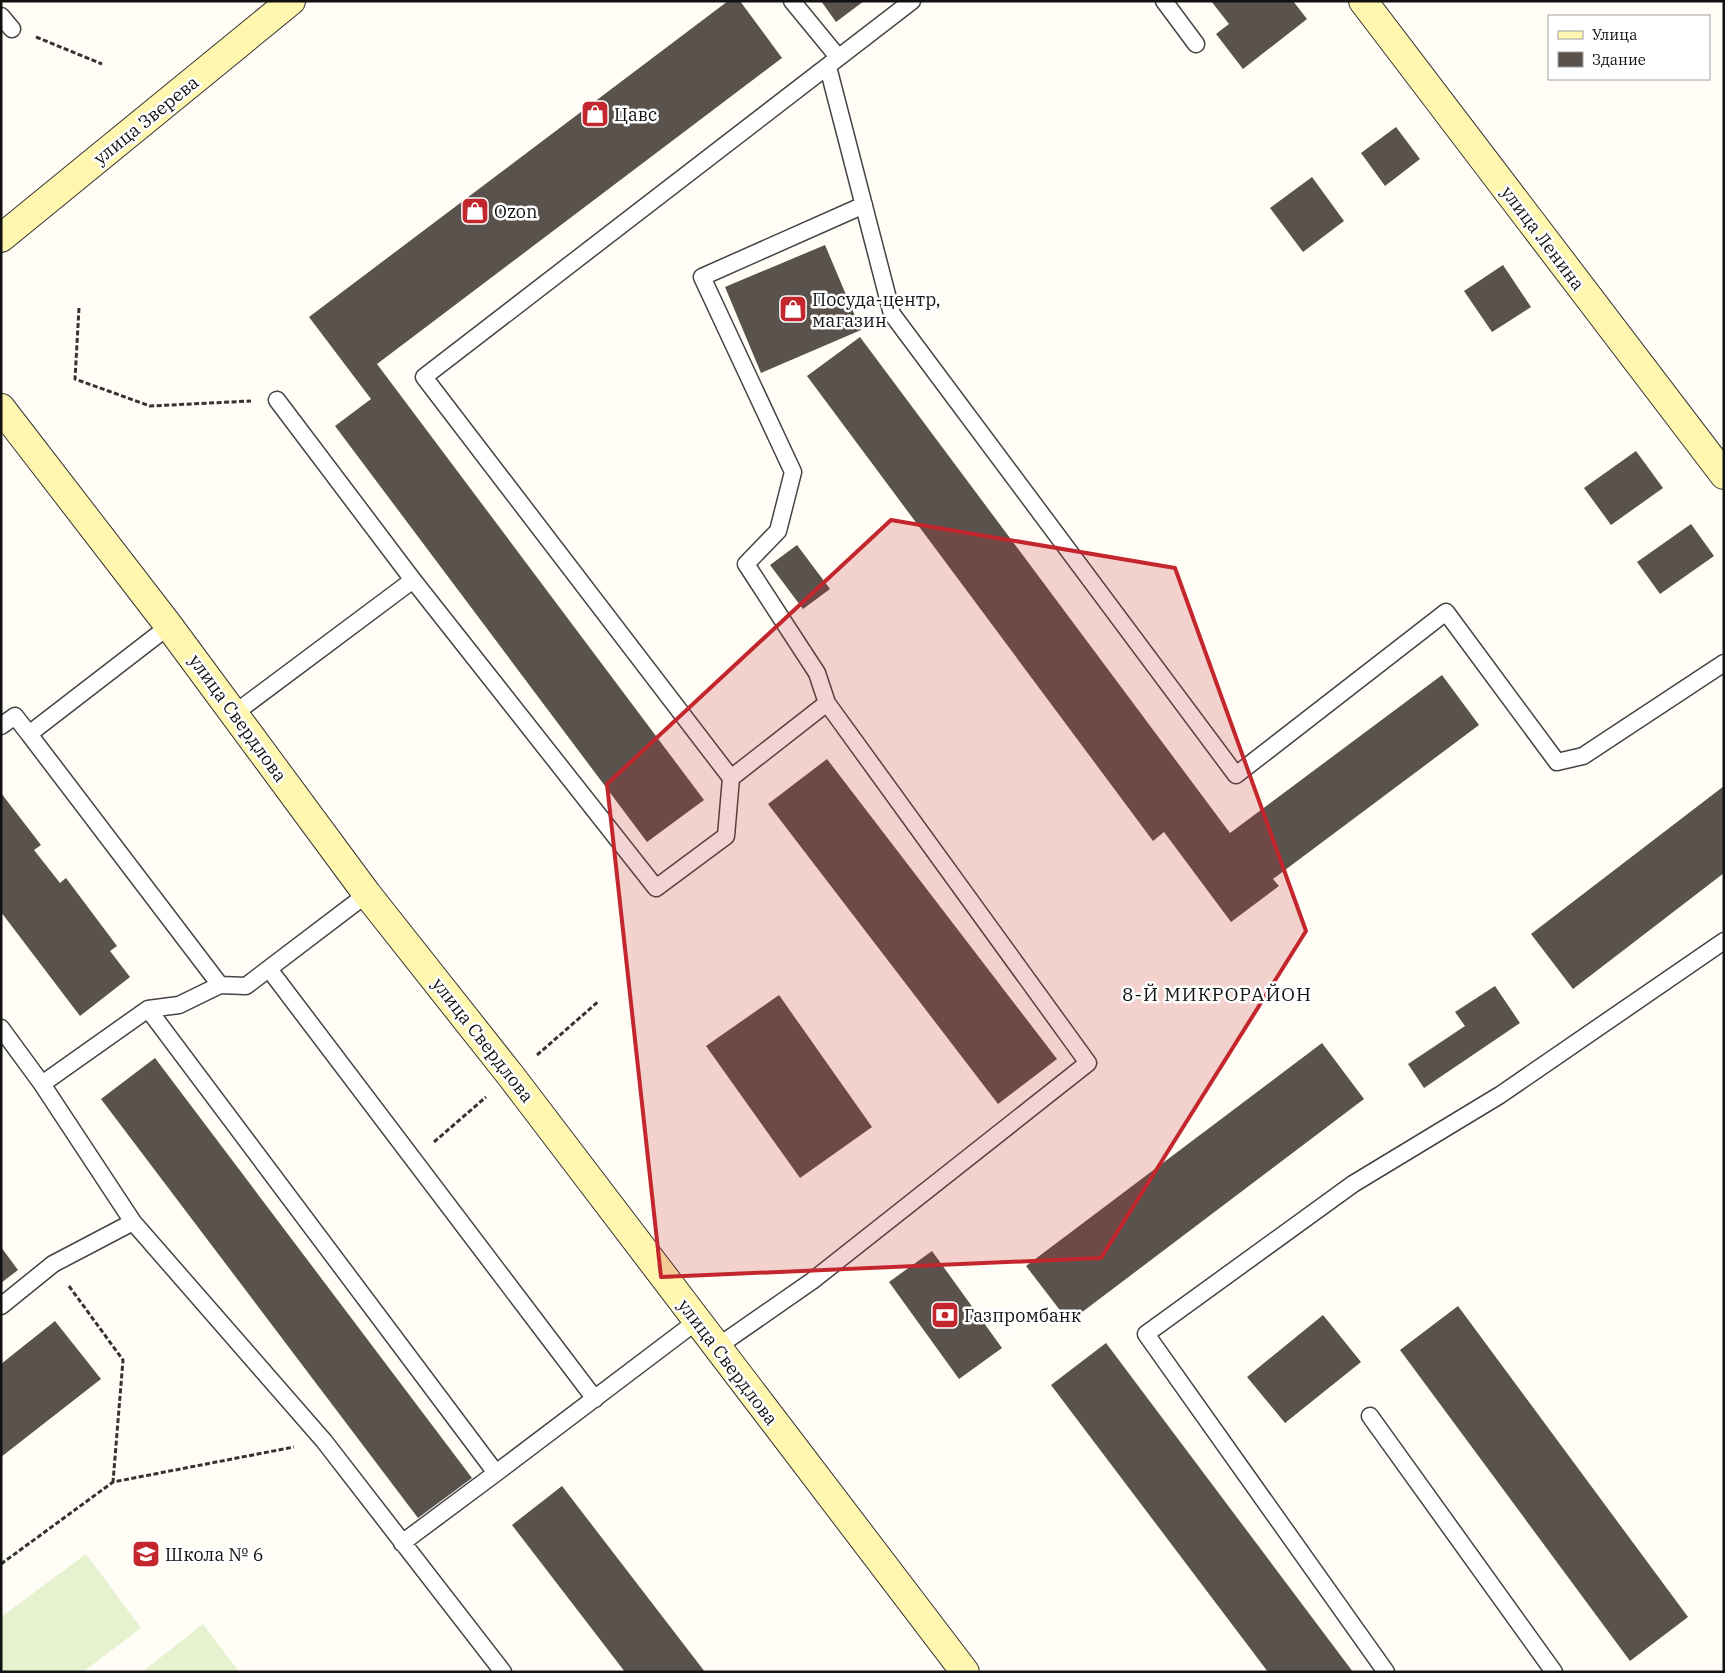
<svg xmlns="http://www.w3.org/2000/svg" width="1725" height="1673" font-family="'IBM Plex Serif',serif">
<rect width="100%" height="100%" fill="#fffdf5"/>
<path fill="#e6f2cf" d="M86 1554 141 1628 83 1672H1V1617Z
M203 1624 239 1672H142Z"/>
<path fill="#5a524d" d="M728 1H740L782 58 377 364 704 800 647 842 335 426 371 399 309 317Z
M821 1H864L836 22Z
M1211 1H1293L1307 19 1243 69 1216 34 1229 24Z
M1396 127 1420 159 1385 186 1361 153Z
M1312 177 1344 221 1303 252 1270 208Z
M825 245 861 330 761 373 725 287Z
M1503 265 1531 307 1492 332 1464 291Z
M860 337 1230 833 1442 675 1479 725 1273 879 1279 886 1231 922 1164 832 1153 841 807 376Z
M1636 451 1663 488 1611 525 1584 488Z
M1691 524 1714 556 1660 594 1637 562Z
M797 545 830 589 803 609 770 565Z
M827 759 1057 1059 998 1104 768 804Z
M1724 786V873L1573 989 1531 934Z
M1 793 41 845 34 850 60 883 66 878 117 946 110 951 130 977 80 1016 1 912Z
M1495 986 1520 1023 1424 1088 1408 1064 1465 1026 1455 1012Z
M779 995 872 1127 800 1178 706 1046Z
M1322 1043 1364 1099 1069 1322 1026 1266Z
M155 1058 472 1478 418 1518 101 1099Z
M1 1247 18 1270 1 1283Z
M932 1251 1002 1348 959 1379 889 1282Z
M1458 1306 1688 1617 1630 1661 1400 1350Z
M1323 1315 1361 1362 1285 1423 1247 1377Z
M55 1321 101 1379 1 1457V1364Z
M1106 1343 1353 1672H1268L1051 1385Z
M562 1486 705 1672H625L512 1525Z"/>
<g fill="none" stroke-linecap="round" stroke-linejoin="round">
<defs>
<path id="service" d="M792 1 838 57
M1164 1 1196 44
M1 16 12 29
M828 67 892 314 1236 775 1446 612 1557 762 1583 756 1724 663
M277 400 413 580 656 888 726 836 731 778
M827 703 817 673 746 564 778 531 793 472 702 277 864 205
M235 713 413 580
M1 726 15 716 29 734 169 626
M29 734 220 985
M269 969 595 1399
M148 1009 179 1005 220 985 246 986 367 894
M1 1028 42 1084
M1 1306 53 1264 133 1222
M717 1347 812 1281 1088 1063 827 703 731 778 424 377 912 1
M1370 1416 1554 1672
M402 1543 496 1473
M503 1672 324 1441 133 1222 42 1084 148 1009 496 1473 697 1321
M1386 1672 1146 1334 1353 1184 1500 1095 1724 941"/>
<path id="secondary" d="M1363 1 1724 475
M1 238 291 1
M1 408 169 626 367 894 511 1076 965 1672"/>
</defs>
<use href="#service" stroke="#444" stroke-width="19"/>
<use href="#secondary" stroke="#333" stroke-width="30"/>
<path stroke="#333" stroke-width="3" stroke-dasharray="5 2.5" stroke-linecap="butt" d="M36 37 102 64
M79 308 75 379 150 406 251 401
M537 1055 599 1001
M434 1142 486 1097
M69 1286 123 1360 113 1482
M1 1564 113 1482 294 1447"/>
<use href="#service" stroke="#fff" stroke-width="16"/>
<use href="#secondary" stroke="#fff6b0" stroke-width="28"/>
</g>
<path fill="#c4262e" fill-opacity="0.2" stroke="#c4262e" stroke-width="4" stroke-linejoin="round" d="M891 520 1175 568 1306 931 1101 1258 661 1277 607 784Z"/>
<defs>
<symbol id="shop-square" viewBox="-11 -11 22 22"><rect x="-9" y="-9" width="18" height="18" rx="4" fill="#c4262e" stroke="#fff"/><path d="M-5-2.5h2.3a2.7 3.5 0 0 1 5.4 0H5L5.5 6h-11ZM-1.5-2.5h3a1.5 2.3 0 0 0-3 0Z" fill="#fff"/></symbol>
<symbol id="bank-square" viewBox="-11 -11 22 22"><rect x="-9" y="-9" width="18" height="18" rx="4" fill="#c4262e" stroke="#fff"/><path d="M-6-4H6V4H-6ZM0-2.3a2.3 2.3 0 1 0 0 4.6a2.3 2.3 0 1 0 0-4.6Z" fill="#fff"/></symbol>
<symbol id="school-square" viewBox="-11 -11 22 22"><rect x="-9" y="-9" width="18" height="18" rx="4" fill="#c4262e" stroke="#fff"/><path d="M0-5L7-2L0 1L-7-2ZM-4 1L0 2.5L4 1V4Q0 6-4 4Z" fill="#fff"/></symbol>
</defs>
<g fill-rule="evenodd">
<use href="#shop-square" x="579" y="98" width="32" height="32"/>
<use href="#shop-square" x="459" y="195" width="32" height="32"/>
<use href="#shop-square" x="777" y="293" width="32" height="32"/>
<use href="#bank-square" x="929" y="1299" width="32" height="32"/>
<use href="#school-square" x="130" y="1538" width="32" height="32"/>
</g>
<g text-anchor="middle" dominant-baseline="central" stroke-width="5" stroke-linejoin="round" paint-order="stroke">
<g font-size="18" fill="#111" stroke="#fff" text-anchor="start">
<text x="614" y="114">Цавс</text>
<text x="494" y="211">Ozon</text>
<text x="812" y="299">Посуда-центр,<tspan x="812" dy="21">магазин</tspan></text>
<text x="964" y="1315">Газпромбанк</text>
<text x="165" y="1554">Школа № 6</text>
</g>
<g font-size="18" fill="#111" stroke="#fff">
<text transform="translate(146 120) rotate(-39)">улица Зверева</text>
<text transform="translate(1543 238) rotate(53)">улица Ленина</text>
<text transform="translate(238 718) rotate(54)">улица Свердлова</text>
<text transform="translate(483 1040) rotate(52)">улица Свердлова</text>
<text transform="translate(728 1362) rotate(53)">улица Свердлова</text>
</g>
<g font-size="19" letter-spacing="1" fill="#111" stroke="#fff">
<text x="1217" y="994">8-Й МИКРОРАЙОН</text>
</g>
</g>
<rect width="1725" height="1673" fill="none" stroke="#111111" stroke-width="5"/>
<rect x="1548" y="15" width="162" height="65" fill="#ffffff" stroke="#a0a0a0"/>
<rect x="1558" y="31" width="25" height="8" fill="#fff6b0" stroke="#a0a0a0"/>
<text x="1592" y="40" font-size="15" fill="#111111">Улица</text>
<rect x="1558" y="52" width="25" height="15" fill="#5a524d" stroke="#a0a0a0"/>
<text x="1592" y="65" font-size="15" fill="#111111">Здание</text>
</svg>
